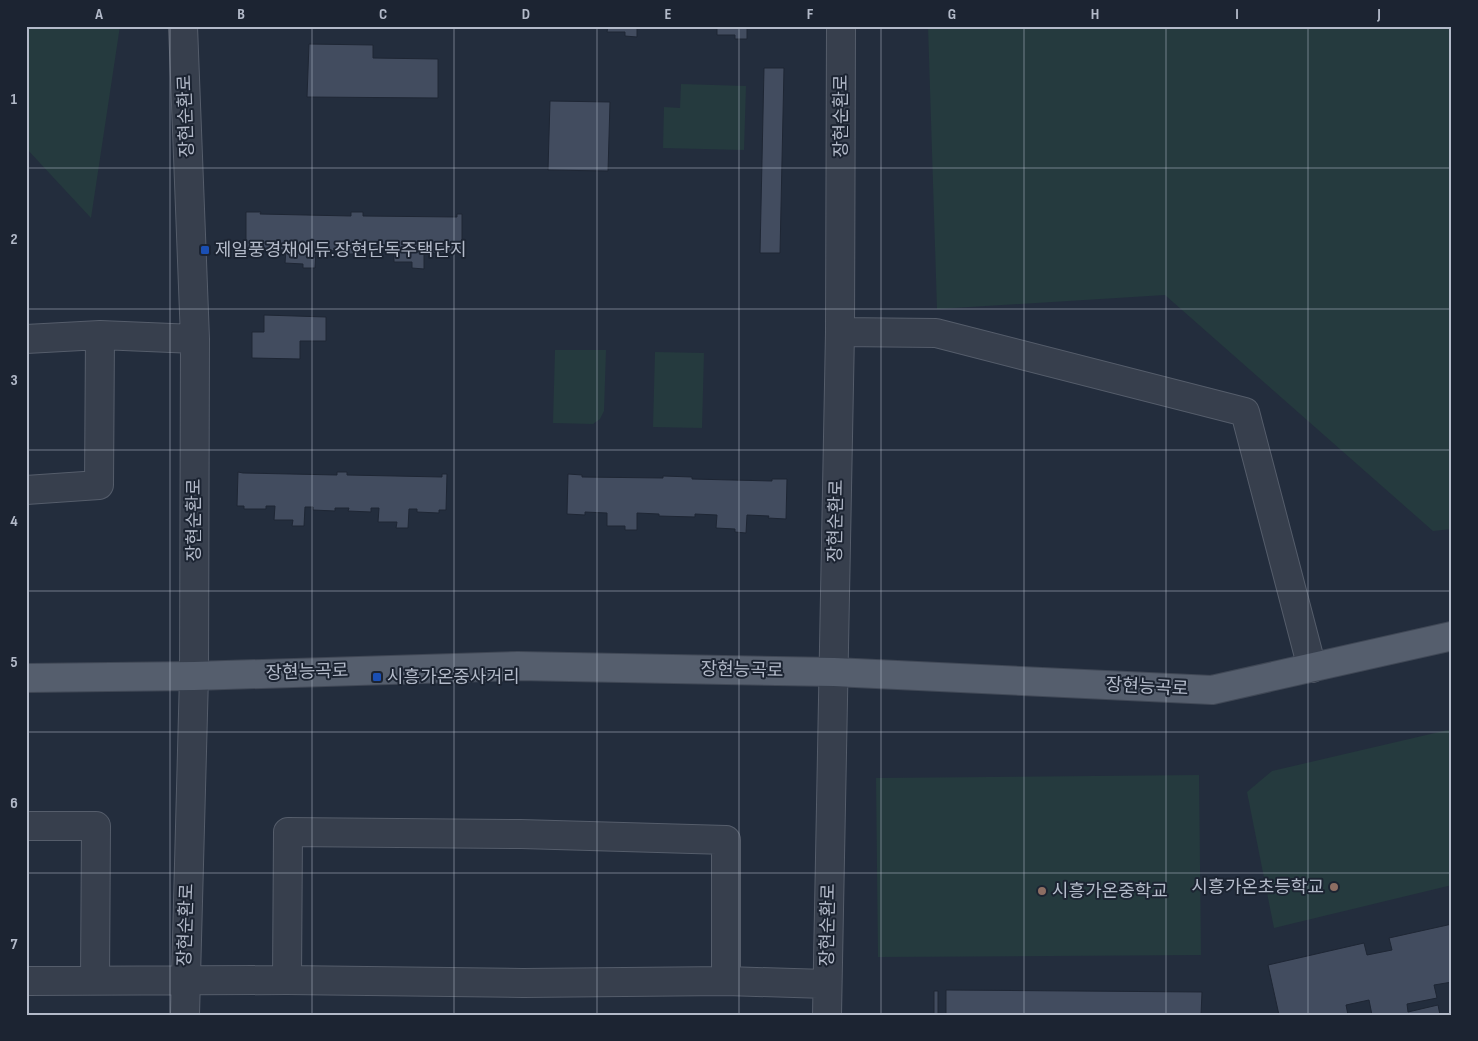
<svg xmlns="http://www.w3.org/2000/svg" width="1478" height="1041" font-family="'Sofia Sans Condensed','Noto Sans KR',sans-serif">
<rect width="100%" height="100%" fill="#232d3d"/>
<path fill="#253a3e" d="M26 26H120L91 218 26 148Z
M928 26H1452V529L1433 531 1165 295 937 309Z
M681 84 746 86 744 150 663 148 664 107 680 108Z
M555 350H606L604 411 600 419 593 424 553 423Z
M655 352 704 353 702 428 653 427Z
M1452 729V885L1274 928 1247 792 1272 771Z
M1199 775 1201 955 878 957 876 778Z"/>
<path fill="#424c5f" stroke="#1e2634" d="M608 26H637V37L625 36V32H607Z
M717 26H747V39H735V35H717Z
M309 44 373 45V58L438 59V98L307 97Z
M764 68H784L780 253H760Z
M550 101 610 102 608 171 548 170Z
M246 212H261L260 214 351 216V212H363V216L457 217V214H462V250H455V253H432V249H424V269L412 268V262H394V249H386V252L364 251V248H356V254H337L338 251 316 250 315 268H303V264L285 263 286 250 263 249V252H246Z
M264 315 326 317V341H300V359L252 358V332H264Z
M238 472 243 473 337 475V472H347V475L442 477V474H447L446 510H439V513L417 512V509H409L408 528H396L397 522H378L379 508H371V512L348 511 349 508H335V511L313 510V507H305L304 526H292L293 520H274L275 506H266V509H244V506H237Z
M568 474 582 475V477L663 478V476L692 477V479L772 481V479H787L786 519 768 518 769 516 747 515 746 533 735 532V529L716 528 717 515 695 514V517L659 516V514L637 513V530H625V526H607V513L585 512V515L567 514Z
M1452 924V982L1434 985 1437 998 1407 1004 1408 1012 1438 1005 1440 1015H1372L1369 1000 1346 1005 1348 1015H1279L1268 965 1364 943 1367 955 1392 950 1389 938Z
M946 990 1202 992 1201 1015H946Z
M934 991H938V1015H934Z"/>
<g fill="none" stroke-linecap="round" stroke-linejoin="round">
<defs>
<path id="minor" d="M183 26 195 339 194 676 185 1015
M840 332 936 333 1245 412 1312 668
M26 339 100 335 195 339
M26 490 99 485 100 335
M26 826H96L95 980
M287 980 288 832 521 834 726 840V981
M26 981 287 980 523 983 726 981 826 984
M827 1015 840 332 841 26"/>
<path id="major" d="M26 678 194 676 518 666 834 672 1212 690 1452 636"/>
</defs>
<use href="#minor" stroke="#555d6b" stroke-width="30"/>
<use href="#major" stroke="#404856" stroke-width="30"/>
<use href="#minor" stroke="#373f4d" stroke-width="28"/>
<use href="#major" stroke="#555e6d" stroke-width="28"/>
</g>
<path fill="none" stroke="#b3bac9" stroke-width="1" stroke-opacity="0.55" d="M170 26V1015M312 26V1015M454 26V1015M597 26V1015M739 26V1015M881 26V1015M1024 26V1015M1166 26V1015M1308 26V1015M26 168H1452M26 309H1452M26 450H1452M26 591H1452M26 732H1452M26 873H1452"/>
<g fill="#1a4fb4" stroke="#1c2432" stroke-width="2">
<rect x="200" y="245" width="10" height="10" rx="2.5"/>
<rect x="372" y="672" width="10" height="10" rx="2.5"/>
</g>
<g fill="#8d6e63" stroke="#1c2432" stroke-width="2">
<circle cx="1334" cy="887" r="5"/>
<circle cx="1042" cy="891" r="5"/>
</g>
<g text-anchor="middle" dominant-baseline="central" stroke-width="4" stroke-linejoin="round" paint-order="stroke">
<g font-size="18" fill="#b3bac9" stroke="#1c2432">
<text transform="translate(186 116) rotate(-92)">장현순환로</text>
<text transform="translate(841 116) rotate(-90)">장현순환로</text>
<text transform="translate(194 520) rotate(-90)">장현순환로</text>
<text transform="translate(836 521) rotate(-89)">장현순환로</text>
<text transform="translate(742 670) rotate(1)">장현능곡로</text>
<text transform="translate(307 672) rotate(-2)">장현능곡로</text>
<text transform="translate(1147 687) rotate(3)">장현능곡로</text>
<text transform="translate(186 925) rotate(-88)">장현순환로</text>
<text transform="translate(828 925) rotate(-89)">장현순환로</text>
</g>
<g font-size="18" fill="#b3bac9" stroke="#1c2432" text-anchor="start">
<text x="215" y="250">제일풍경채에듀.장현단독주택단지</text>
<text x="387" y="677">시흥가온중사거리</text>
<text x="1324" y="887" text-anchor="end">시흥가온초등학교</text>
<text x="1052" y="891">시흥가온중학교</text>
</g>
</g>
<rect width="1478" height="1041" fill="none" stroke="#1c2432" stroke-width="55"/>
<rect x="28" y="28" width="1422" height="986" fill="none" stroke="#b3bac9" stroke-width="2"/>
<g font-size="16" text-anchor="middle" font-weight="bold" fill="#b3bac9">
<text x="99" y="19">A</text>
<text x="241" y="19">B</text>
<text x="383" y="19">C</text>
<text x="526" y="19">D</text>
<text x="668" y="19">E</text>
<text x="810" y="19">F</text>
<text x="952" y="19">G</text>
<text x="1095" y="19">H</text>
<text x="1237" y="19">I</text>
<text x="1379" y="19">J</text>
<text x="14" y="104">1</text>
<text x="14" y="244">2</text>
<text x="14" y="385">3</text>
<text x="14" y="526">4</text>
<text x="14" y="667">5</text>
<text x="14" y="808">6</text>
<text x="14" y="949">7</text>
</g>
</svg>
